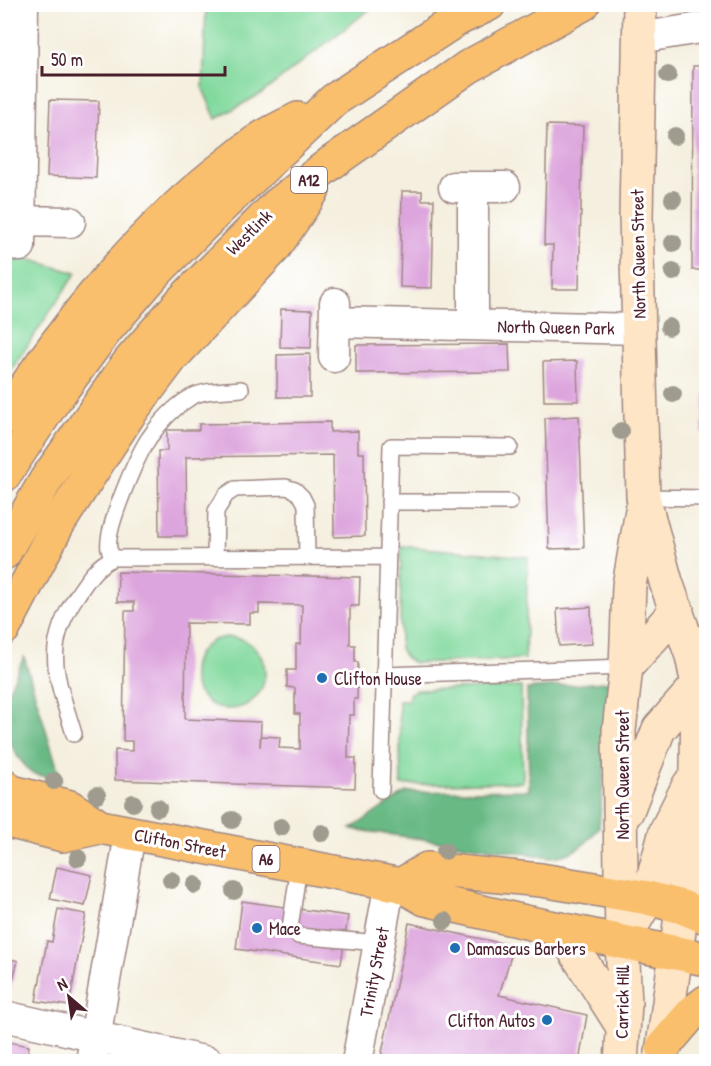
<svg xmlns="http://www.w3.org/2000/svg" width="711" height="1066" font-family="'Patrick Hand',sans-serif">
<rect width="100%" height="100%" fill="#fff"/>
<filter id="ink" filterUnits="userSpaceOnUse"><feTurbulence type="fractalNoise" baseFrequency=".0167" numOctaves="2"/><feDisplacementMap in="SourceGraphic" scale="12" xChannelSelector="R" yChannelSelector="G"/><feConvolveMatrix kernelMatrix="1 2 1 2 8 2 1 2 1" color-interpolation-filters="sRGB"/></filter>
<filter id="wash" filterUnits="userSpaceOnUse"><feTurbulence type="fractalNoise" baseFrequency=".008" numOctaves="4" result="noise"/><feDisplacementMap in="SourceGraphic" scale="24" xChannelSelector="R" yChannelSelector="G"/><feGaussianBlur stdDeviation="1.35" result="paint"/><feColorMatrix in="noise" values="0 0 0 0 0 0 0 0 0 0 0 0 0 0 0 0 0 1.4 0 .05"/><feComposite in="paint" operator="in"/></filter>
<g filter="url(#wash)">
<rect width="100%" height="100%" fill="#f4efde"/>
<path fill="#81d99d" stroke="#667c64" stroke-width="1.5" d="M206 5V4L375 5 262 93 216 119 203 89Z
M11 254 76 273 5 379V317L11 301 5 298 4 268Z
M401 546 528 557 525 659 414 663C406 659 403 656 400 648Z
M193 673a36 36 0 1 1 72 0a36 36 0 1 1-72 0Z
M521 687 523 782 401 785 399 700H409V694L416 690Z"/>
<path fill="#68b984" stroke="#596c58" stroke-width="1.5" d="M24 657 61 780 31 773 18 757 5 733V698Z
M613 681 599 827C586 845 573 856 550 857L351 829 406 792 529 790 527 689Z"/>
<g id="blocks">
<path fill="#dda5dd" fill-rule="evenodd" d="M693 66H706V270H692Z
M50 100 99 101 96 178 47 176Z
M547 125 583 126 579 289H552L553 245H544Z
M402 191H422V200H434L432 288 400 287Z
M281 309 312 310 311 348 280 347Z
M509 344 510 372 356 373V345Z
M310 354V397H277V355Z
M577 361 578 401H544L543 362Z
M705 390H706V438L702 432Z
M579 416 584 548 549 549 545 418Z
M330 422V432L358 431V453H364L365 536 334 537 333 455 186 457 187 536H159L158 451H167V430H199V424Z
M118 572 360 577 359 606H350V645H355V662H358L357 699H354V715H349L348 758H356L355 788 115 780V750L132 751V741H123L125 611H134V602H117ZM259 604 302 605 301 644H296V670H287V687L295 688V714H300V749L279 748 280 737 261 736 260 747 261 722 185 719 186 623 250 624V613H259Z
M591 607 592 644 559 646 557 609Z
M57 867 92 875 85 906 50 899Z
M242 901 348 916 341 964 236 949Z
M58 909 86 914 69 1006 36 1001 47 941 52 942Z
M409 923 514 946 499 995 587 1015 579 1062H380Z
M4 957 18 961 10 990 4 989Z
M4 1041 29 1046 26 1062H4Z"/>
</g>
</g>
<g filter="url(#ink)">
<use href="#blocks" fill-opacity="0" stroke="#9f8784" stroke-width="1.5"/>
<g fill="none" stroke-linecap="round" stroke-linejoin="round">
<defs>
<path id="lane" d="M643 497 706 498
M389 502H510
M215 557 216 511 226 495 235 489 286 487 295 490 302 497 306 505 307 557
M113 558C112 555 110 552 109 549 105 529 137 456 149 438 159 424 173 408 188 399 203 389 224 391 241 389
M384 675 626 667
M74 734C57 677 41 648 78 594 88 579 96 566 113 558L387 557
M381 790 391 446 510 447
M299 866 290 928 298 936 379 943"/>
<path id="street" d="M639 38 706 27
M454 187H505
M4 230 20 221 70 222
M20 246 23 4
M335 322 639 329
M473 325V187
M334 357 335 303
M4 1016 208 1062
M91 1062 130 834
M357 1062 390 883"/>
<path id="secondary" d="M640 4 636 217 643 497 666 582 692 656 698 685 697 768 689 859 661 1060
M626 667 677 610
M627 811 659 729 698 685 706 681
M634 922 648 898 666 831 689 785
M561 929 623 1027
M621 1062 625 1004 622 942 619 731 626 667 629 586 642 510"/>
<path id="primary" d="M4 790 70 807 100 827 401 885 425 899 530 923 706 959
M4 820 63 835 100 827
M401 885 427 869 541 880 648 898 682 907 706 917
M663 1047 693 1012 706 1002"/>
<path id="highway" d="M4 419C66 324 138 232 229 163 240 155 250 145 262 138 273 131 286 125 298 119
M4 475 52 403 105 331 154 274 219 209 334 100 456 20 489 4
M4 553 46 480 130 361 182 301 277 205 331 163 468 67 583 4
M4 628 58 524 129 414 172 357 274 248 313 190
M4 785 7 791"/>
</defs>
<use href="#lane" stroke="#9f8784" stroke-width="18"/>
<use href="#street" stroke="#9f8784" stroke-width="33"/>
<use href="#secondary" stroke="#9f8784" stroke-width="36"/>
<use href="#primary" stroke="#9f8784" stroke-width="36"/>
<use href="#highway" stroke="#9f8784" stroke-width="36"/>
<use href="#lane" stroke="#fff" stroke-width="15"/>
<use href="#street" stroke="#fff" stroke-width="30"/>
<use href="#secondary" stroke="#fde5c5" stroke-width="33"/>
<use href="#primary" stroke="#f9bf6d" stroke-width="33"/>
<use href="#highway" stroke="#f9bf6d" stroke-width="33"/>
</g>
<g fill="#9f9b8e">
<circle cx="668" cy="75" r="9"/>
<circle cx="675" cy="136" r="9"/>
<circle cx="673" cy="199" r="9"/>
<circle cx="673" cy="243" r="9"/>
<circle cx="673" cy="272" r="9"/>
<circle cx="669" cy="327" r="9"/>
<circle cx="673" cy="394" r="9"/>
<circle cx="621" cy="431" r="9"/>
<circle cx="54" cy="781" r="9"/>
<circle cx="97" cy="795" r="9"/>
<circle cx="133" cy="803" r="9"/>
<circle cx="158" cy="808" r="9"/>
<circle cx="232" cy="820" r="9"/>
<circle cx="281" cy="827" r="9"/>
<circle cx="322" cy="833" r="9"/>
<circle cx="445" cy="851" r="9"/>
<circle cx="78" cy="858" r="9"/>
<circle cx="171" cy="880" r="9"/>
<circle cx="195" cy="885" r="9"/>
<circle cx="234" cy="891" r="9"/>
<circle cx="445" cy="921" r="9"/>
</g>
</g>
<g fill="#1f6fb2" stroke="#fff" stroke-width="2">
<circle cx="322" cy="678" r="6"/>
<circle cx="257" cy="928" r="6"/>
<circle cx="455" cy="948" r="6"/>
<circle cx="547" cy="1020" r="6"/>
</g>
<g text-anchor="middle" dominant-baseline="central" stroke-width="6" stroke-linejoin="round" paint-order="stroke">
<g fill="#fff" stroke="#80626b" stroke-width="1.5">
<rect x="291" y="167" width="36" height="26" rx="4.5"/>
<rect x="252.5" y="846" width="27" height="26" rx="4.5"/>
</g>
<g font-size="16" font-weight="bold" fill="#4a1f2b">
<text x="309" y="180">A12</text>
<text x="266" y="859">A6</text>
</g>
<g font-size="18" fill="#4a1f2b" stroke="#fff">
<text transform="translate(249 232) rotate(-45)">Westlink</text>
<text transform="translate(638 254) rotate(-91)">North Queen Street</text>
<text transform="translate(556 327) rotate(1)">North Queen Park</text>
<text transform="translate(622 775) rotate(-90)">North Queen Street</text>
<text transform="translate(180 843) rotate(11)">Clifton Street</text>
<text transform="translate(374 972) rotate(-79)">Trinity Street</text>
<text transform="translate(622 1002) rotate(-89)">Carrick Hill</text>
</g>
<g font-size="18" fill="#4a1f2b" stroke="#fff" text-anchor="start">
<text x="334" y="678">Clifton House</text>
<text x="269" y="928">Mace</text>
<text x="467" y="948">Damascus Barbers</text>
<text x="535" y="1020" text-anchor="end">Clifton Autos</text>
</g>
</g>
<rect width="711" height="1066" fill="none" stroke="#fff" stroke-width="24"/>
<g transform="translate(69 997) rotate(331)" stroke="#ffffff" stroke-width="4.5" paint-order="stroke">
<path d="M0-4.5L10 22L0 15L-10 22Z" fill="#4a1f2b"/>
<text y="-9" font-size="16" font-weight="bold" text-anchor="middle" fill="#4a1f2b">N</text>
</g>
<path d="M42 66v9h183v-9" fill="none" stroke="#4a1f2b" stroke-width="3"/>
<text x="51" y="66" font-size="18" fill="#4a1f2b" stroke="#ffffff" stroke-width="4.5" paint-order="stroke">50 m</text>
</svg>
